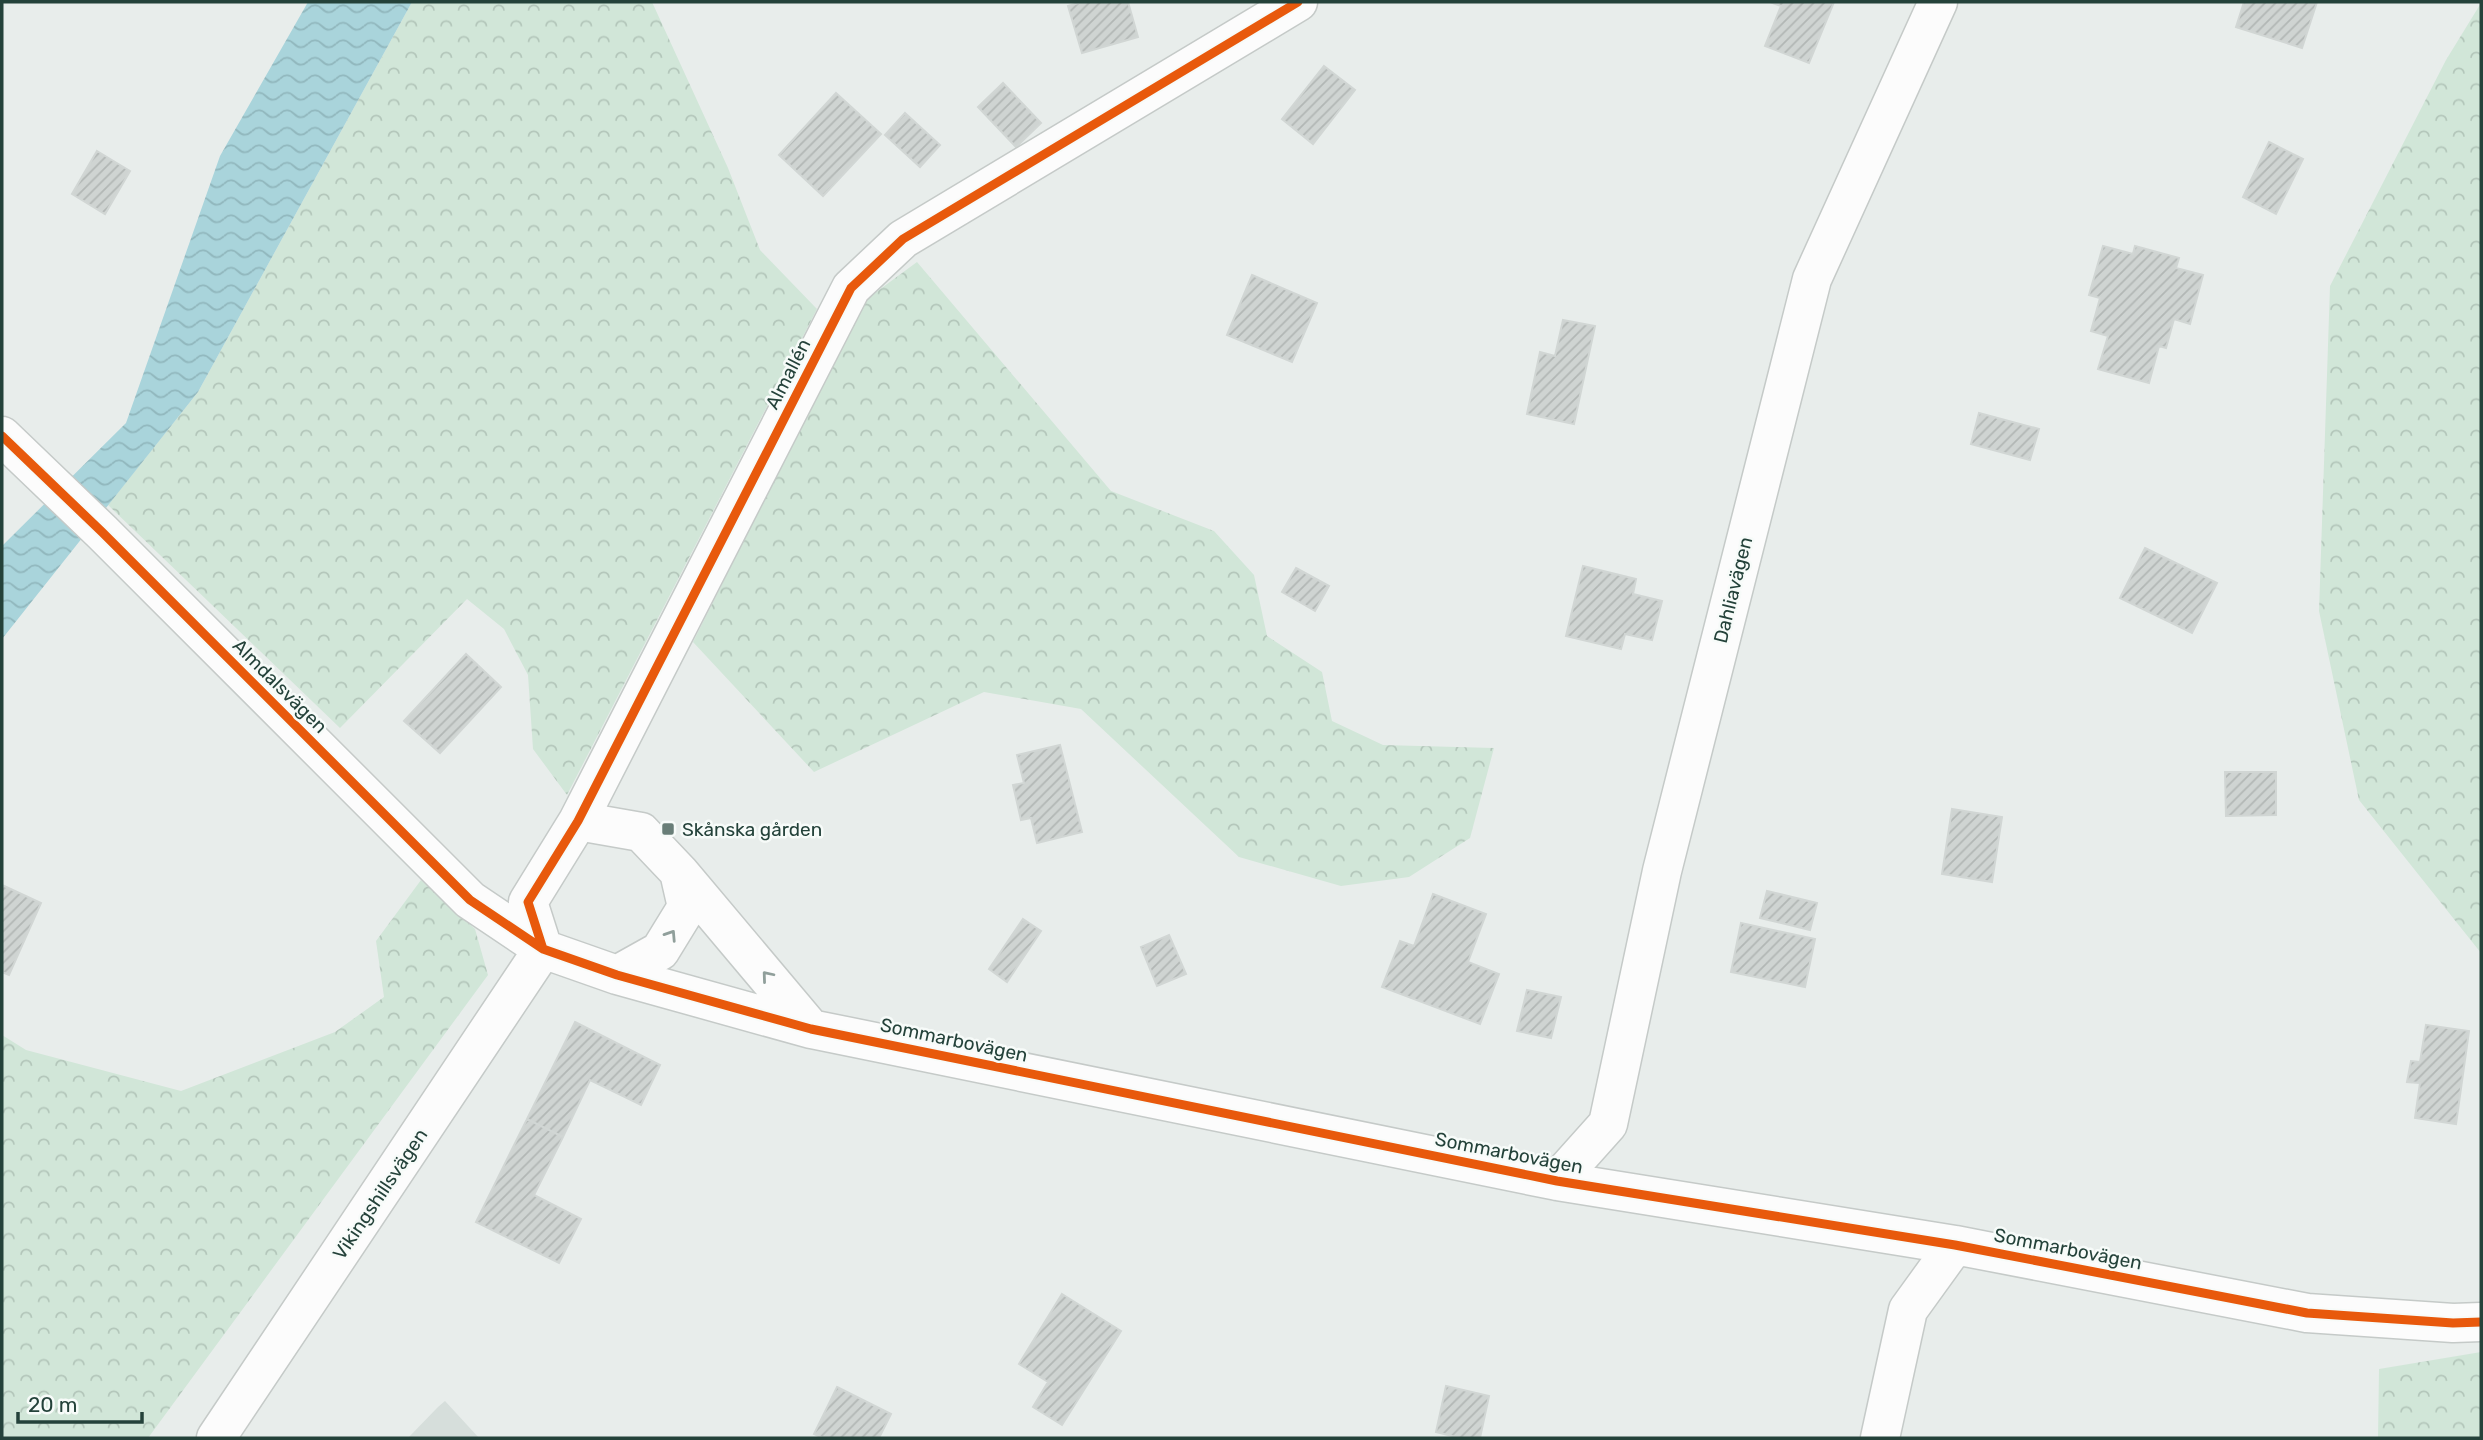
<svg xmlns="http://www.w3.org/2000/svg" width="2483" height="1440" font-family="Rubik,sans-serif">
<defs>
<pattern id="forest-crowns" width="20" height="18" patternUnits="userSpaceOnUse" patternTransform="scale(1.75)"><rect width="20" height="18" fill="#d1e6d8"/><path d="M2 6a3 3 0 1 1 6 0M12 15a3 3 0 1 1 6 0" fill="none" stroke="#b3c6ba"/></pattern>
<pattern id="water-waves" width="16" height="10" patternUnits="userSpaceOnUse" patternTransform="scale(1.75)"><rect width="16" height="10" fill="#a9d4db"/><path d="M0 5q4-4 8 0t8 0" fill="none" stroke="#91b7bd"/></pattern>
<pattern id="building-hatch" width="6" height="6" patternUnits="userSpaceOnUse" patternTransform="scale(1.75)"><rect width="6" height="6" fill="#cfd4d2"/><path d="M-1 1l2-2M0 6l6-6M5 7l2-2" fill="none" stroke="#b2b7b5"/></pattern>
</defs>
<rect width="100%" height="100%" fill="#e8edeb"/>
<path fill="#d6dedb" d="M445 1401 479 1438H408L438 1407Z"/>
<path fill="url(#forest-crowns)" d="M412 2H652L728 168 760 250 817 309 567 795 533 749 528 675 504 629 467 599 340 728 108 505 198 392Z
M2481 3V953L2359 800 2319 611 2330 286 2446 60Z
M917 262 1111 491 1214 531 1254 575 1267 636 1322 672 1332 721 1383 745 1494 748 1470 838 1409 877 1341 886 1239 857 1081 709 984 692 814 772 693 642 864 301Z
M421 880 475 929 488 975 148 1438H2V1035L26 1050 181 1091 335 1032 384 997 376 941Z
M2481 1352V1438H2378L2379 1369Z"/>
<path fill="url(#water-waves)" d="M308 2H412L198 392 2 639V546L126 423 220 156Z"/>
<path fill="url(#building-hatch)" stroke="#d1d6d4" stroke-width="2" d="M1082 2H1128L1138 37 1082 53 1068 6Z
M1770 2H1834L1809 63 1765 46 1781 6Z
M2244 2H2317L2302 48 2236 27Z
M1324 66 1355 90 1313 144 1282 119Z
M1003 83 1041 123 1016 147 978 107Z
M836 93 881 134 823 196 779 155Z
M905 113 940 145 920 167 885 135Z
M2269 142 2303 159 2276 214 2243 197Z
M97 151 130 171 105 214 72 194Z
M2103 246 2133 254 2135 246 2179 258 2176 268 2203 275 2190 324 2174 319 2166 348 2159 346 2149 383 2098 369 2108 336 2091 331 2100 298 2089 295Z
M1252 275 1317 303 1292 362 1227 335Z
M1563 320 1595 326 1574 424 1527 414 1540 352 1555 356Z
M1979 413 2039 429 2030 460 1971 444Z
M2145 548 2217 583 2192 633 2120 598Z
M1583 566 1636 579 1633 594 1662 601 1652 640 1625 634 1621 649 1566 636Z
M1296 568 1329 586 1315 611 1282 592Z
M466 654 501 687 440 753 404 721Z
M1060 745 1082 832 1037 843 1031 818 1021 820 1013 785 1024 783 1017 755Z
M2225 772H2276V815L2226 816Z
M1952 809 2002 817 1992 882 1942 874Z
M2 885 41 903 9 975 2 972Z
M1767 891 1817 903 1810 930 1760 918Z
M1433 894 1486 914 1468 962 1499 974 1480 1024 1382 987 1400 941 1414 946Z
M1023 919 1041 931 1007 982 989 969Z
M1741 923 1815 939 1805 987 1731 972Z
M1169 935 1186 974 1157 986 1141 947Z
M1527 990 1561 997 1551 1038 1517 1031Z
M575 1022 660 1065 641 1105 590 1080 563 1137 527 1119Z
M2426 1025 2469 1031 2456 1124 2415 1118 2420 1083 2407 1082 2411 1061 2420 1062Z
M527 1119 563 1137 534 1195 581 1219 559 1263 476 1222Z
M1062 1294 1121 1331 1062 1425 1033 1407 1048 1382 1019 1364Z
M1446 1386 1489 1396 1480 1438H1460L1436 1432Z
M837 1387 891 1414 879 1438H823L814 1434Z"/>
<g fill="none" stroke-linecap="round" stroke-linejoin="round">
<defs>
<path id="minor" d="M2 436 102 532 470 900 543 949 617 975 811 1029 1557 1181 1955 1245 2307 1313 2453 1323 2481 1322
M578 821 641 832 679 872 811 1029
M543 949 528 902 578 821 851 288 903 239 1298 2
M617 975 660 951 687 907 679 872
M1557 1181 1608 1124 1662 871 1812 279 1938 2
M216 1438 543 949
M1880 1438 1908 1310 1955 1245"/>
</defs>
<use href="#minor" stroke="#c5cac8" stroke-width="41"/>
<use href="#minor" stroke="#fcfcfc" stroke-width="38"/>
<defs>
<path id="cycleway" d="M2 436 102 532 470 900 543 949 617 975 811 1029 1557 1181 1955 1245 2307 1313 2453 1323 2481 1322
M543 949 528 902 578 821 851 288 903 239 1298 2"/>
</defs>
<use href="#cycleway" stroke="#f7fbf9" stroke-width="13"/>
<use href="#cycleway" stroke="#e8590c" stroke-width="9"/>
</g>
<defs><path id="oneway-chevron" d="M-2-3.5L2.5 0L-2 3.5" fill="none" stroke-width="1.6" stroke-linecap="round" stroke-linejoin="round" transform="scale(1.75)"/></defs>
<g stroke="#909f9b">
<use href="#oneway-chevron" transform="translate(671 935) rotate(-57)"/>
<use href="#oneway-chevron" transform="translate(767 976) rotate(-130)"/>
</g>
<rect fill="#697e78" stroke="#f7fbf9" stroke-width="2.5" x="661" y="822" width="14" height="14" rx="3.5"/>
<g text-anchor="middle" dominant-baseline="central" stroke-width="5" stroke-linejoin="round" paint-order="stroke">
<g font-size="19" fill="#24423a" stroke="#f7fbf9">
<text transform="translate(788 374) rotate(-63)">Almallén</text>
<text transform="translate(1733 590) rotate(-76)">Dahliavägen</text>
<text transform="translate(280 686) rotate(45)">Almdalsvägen</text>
<text transform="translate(954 1040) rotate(12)">Sommarbovägen</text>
<text transform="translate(1509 1153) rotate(11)">Sommarbovägen</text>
<text transform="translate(380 1194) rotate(-56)">Vikingshillsvägen</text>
<text transform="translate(2068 1249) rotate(11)">Sommarbovägen</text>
</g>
<g font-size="19" fill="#24423a" stroke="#f7fbf9" text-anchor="start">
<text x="682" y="829">Skånska gården</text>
</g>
</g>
<rect width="2483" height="1440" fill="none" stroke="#24423a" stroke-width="7"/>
<path d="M18 1412v10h124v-10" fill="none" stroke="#24423a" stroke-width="3.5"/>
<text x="28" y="1412" font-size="21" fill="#24423a" stroke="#f7fbf9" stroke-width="5" paint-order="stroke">20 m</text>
</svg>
